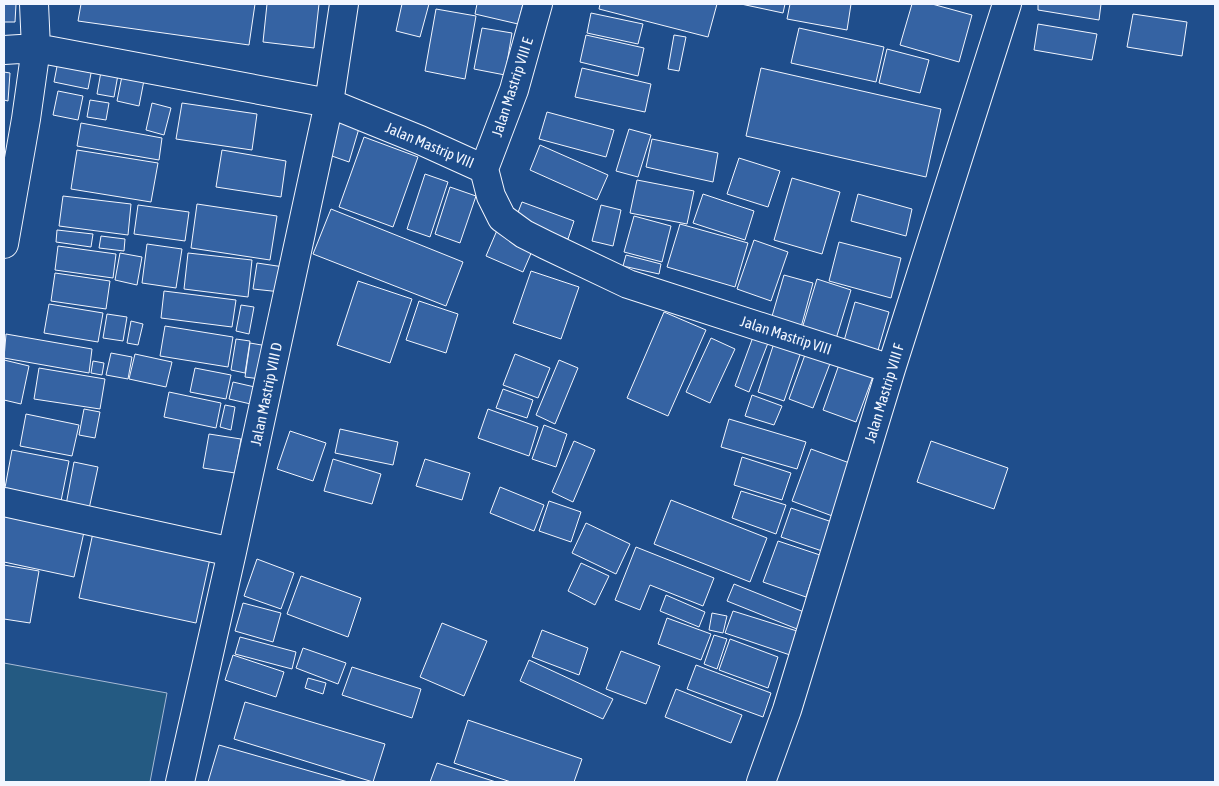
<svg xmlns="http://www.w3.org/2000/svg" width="1219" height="786" font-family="'Asap Condensed',sans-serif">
<rect width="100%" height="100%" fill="#1f4e8c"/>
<path fill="#245a82" stroke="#a8bbd7" d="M4 663 167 693 150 782H4Z"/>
<path fill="#3563a3" stroke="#f2f6ff" d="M4 4H16L15 22H4Z
M81 4H255L249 45 78 21Z
M267 4H319L314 48 263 42Z
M402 4H429L420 37 396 31Z
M477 4H523L518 24 475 14Z
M600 4H717L708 37 599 9Z
M741 4H785L783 13Z
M790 4H851L847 30 787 19Z
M912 4H932L972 15 959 62 900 45Z
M1038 4H1101L1099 20 1038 10Z
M436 9 476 16 465 79 425 71Z
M591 13 643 24 638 44 587 33Z
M1133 14 1187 22 1182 56 1127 47Z
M1038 24 1097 34 1092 60 1034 50Z
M482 28 512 33 505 75 474 69Z
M799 28 884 47 876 82 791 63Z
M586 35 644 48 638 76 580 62Z
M674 35 686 37 679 71 668 69Z
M887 49 929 60 920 93 879 83Z
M59 56 93 63 88 89 54 82Z
M102 66 119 69 114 97 97 94Z
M124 66 146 70 139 106 117 101Z
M582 68 651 84 645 112 575 97Z
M761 68 941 109 926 177 746 136Z
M4 72 10 73 8 101 4 100Z
M58 91 83 96 78 120 53 115Z
M90 100 109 103 106 120 87 117Z
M152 103 171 108 164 135 146 130Z
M182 103 257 114 252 150 176 139Z
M547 112 614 130 606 157 539 139Z
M340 119 360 125 349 162 329 155Z
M81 123 162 138 159 160 77 146Z
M629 129 651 135 638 177 616 171Z
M364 137 418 157 393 227 339 207Z
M652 139 718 153 713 182 646 167Z
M540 145 608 175 597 200 530 170Z
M77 150 158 163 151 202 71 189Z
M222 150 286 161 281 197 216 187Z
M739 158 780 171 768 207 727 194Z
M425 174 448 182 430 237 407 229Z
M792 178 840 192 822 254 774 240Z
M637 180 694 191 687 224 630 213Z
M450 187 476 196 460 243 435 234Z
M703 194 754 211 745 240 693 223Z
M858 194 912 209 906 236 851 221Z
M63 196 131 204 128 235 59 226Z
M522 202 574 221 568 239 515 220Z
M197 204 277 216 270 260 191 248Z
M138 205 189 212 185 241 134 234Z
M601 205 621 210 613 246 592 241Z
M331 209 463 262 446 306 313 254Z
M634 216 671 226 662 262 624 252Z
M680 224 748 243 735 287 667 267Z
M498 228 535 244 523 272 486 256Z
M57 230 93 234 91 247 56 242Z
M101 236 125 239 124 251 99 248Z
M754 240 788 252 771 301 737 289Z
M839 242 901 258 891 298 829 281Z
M147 244 182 249 176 288 142 283Z
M58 246 116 254 113 278 55 270Z
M120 253 142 257 137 285 115 280Z
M188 253 252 260 248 297 184 289Z
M626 255 661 264 659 274 623 266Z
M257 263 284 267 281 292 253 289Z
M531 271 579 287 561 339 513 323Z
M55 273 110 281 106 309 51 301Z
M784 275 813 283 800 331 770 323Z
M817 279 851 290 835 342 801 332Z
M358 281 412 299 390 363 337 345Z
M164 291 236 300 232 327 161 318Z
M419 301 458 314 446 353 406 340Z
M855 302 889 312 876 357 842 348Z
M49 304 103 313 98 342 44 333Z
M241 305 254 307 249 334 236 331Z
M664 312 706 330 668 416 627 398Z
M107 314 127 317 123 341 103 338Z
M131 321 143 324 138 345 127 343Z
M165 326 233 337 228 367 160 356Z
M6 334 92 349 89 373 4 358Z
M753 337 768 343 749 392 735 386Z
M711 338 735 349 710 403 686 392Z
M236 339 250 341 245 373 231 370Z
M775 340 802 349 784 401 758 392Z
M250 343 273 347 268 380 245 377Z
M806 352 831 361 813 408 789 399Z
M111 353 132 357 128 379 106 375Z
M135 354 172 362 166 387 129 379Z
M515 354 550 368 538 398 503 385Z
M841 359 875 371 856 422 823 410Z
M4 360 29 366 21 404 4 400Z
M559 360 578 368 555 424 536 415Z
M93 361 104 363 102 375 91 373Z
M39 368 105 379 100 409 34 399Z
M195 368 231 375 226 399 190 392Z
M233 382 259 388 255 405 229 399Z
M503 389 533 400 527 418 496 408Z
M169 392 221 403 216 428 164 417Z
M752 395 782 406 774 425 745 416Z
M225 405 235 407 231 430 220 427Z
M84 409 100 412 95 438 79 435Z
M488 409 538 427 529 456 478 438Z
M26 414 79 425 72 456 20 446Z
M729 419 806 442 797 469 721 447Z
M544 425 567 434 556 467 532 459Z
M340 429 398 442 393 465 335 453Z
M290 431 326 443 313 481 277 469Z
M209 434 241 439 235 473 203 468Z
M574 441 595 450 573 502 552 492Z
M931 441 1008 468 994 509 917 482Z
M811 449 855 465 835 517 792 501Z
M12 450 69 461 60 506 4 493Z
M742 457 791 473 782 500 734 485Z
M333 459 381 474 372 504 324 491Z
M425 459 470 473 462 500 416 486Z
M74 462 98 467 89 509 66 505Z
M500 487 544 505 534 531 490 513Z
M741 491 786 505 776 534 732 518Z
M671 500 767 538 750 582 654 544Z
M549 501 581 512 571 542 539 531Z
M4 505 86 523 74 577 4 562Z
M791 508 835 523 825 552 781 537Z
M586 523 630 544 616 574 572 553Z
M94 528 211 554 196 623 79 598Z
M778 541 820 555 806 597 763 582Z
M636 547 714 578 703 606 650 585 640 610 615 600Z
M257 559 294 573 281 609 244 596Z
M581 563 609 576 595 605 568 591Z
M4 565 39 571 30 623 4 619Z
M301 576 361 598 348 637 287 614Z
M734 584 804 612 797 629 727 601Z
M666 595 705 612 699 627 660 611Z
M243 603 281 613 273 642 235 631Z
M733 611 797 631 790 655 725 633Z
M712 613 727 616 723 633 709 630Z
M667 618 711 634 701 660 658 644Z
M442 623 487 641 464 696 420 677Z
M542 630 588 648 579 675 532 657Z
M714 635 727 639 717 669 704 664Z
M240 637 296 652 292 669 235 654Z
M730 639 778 657 768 688 719 670Z
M303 648 346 663 338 684 296 668Z
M621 651 660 666 646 704 606 689Z
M233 655 284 672 276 697 225 680Z
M529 660 613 699 603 719 520 681Z
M696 665 771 693 763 717 687 689Z
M352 667 421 689 412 718 342 695Z
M308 678 326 683 323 694 305 688Z
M676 689 742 715 731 743 665 717Z
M245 702 385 744 373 782 234 739Z
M468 720 582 759 574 782H511L454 763Z
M219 745 348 782H208Z
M437 763 496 782H430Z"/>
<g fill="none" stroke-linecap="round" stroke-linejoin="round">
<defs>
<path id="minor" d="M4 50 36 48 329 103 420 140 484 169 491 196 502 218 524 234 546 245 628 284 891 369
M484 169 514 90 538 4
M4 244 26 119 36 48 34 4
M4 502 232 552
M180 782 232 552 329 103 344 4
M761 782 787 710 891 369 1007 4"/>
</defs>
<use href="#minor" stroke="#f2f6ff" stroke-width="30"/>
<use href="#minor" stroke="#1f4e8c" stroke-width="28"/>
</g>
<g text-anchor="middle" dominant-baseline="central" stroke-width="4" stroke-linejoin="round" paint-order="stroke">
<g font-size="15" fill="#f2f6ff" stroke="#1f4e8c">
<text transform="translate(512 87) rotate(-72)">Jalan Mastrip VIII E</text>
<text transform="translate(430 145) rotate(23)">Jalan Mastrip VIII</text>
<text transform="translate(786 335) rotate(18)">Jalan Mastrip VIII</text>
<text transform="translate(884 393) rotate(-73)">Jalan Mastrip VIII F</text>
<text transform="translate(266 394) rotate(-78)">Jalan Mastrip VIII D</text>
</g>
</g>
<rect width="1219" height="786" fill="none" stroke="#f2f6ff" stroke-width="10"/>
</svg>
